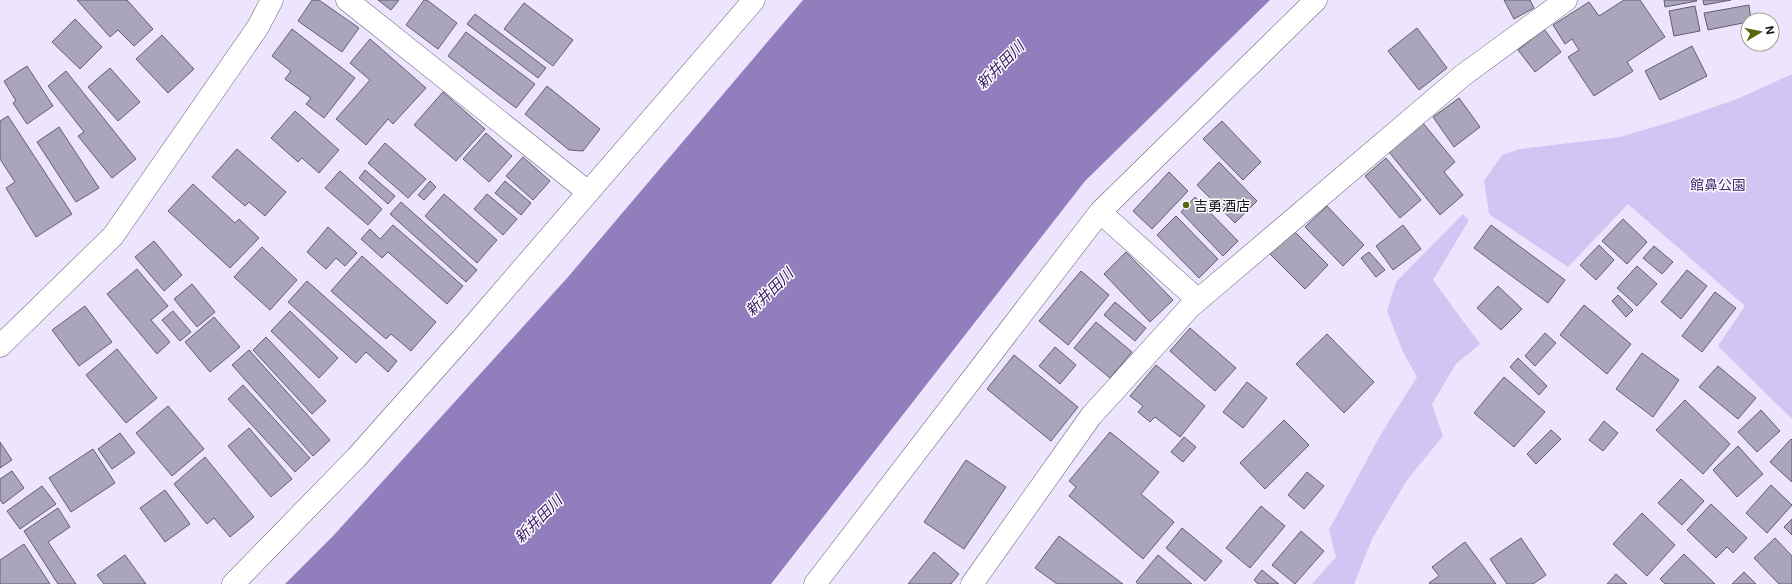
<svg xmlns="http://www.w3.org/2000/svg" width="1792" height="584" font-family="Inter,'Noto Sans JP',sans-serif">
<rect width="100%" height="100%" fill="#ece5fd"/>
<path fill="#d2c5f3" d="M1792 74V419L1718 346 1745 306 1628 204 1568 267 1489 214 1484 181 1502 155 1520 149 1620 137 1674 121 1737 99Z
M1463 214 1469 220 1433 280 1480 344 1456 364 1432 404 1443 436 1407 480 1372 539 1354 584H1312L1336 557 1329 530 1381 434 1417 377 1403 352 1387 311 1396 282Z"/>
<path fill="#927dbd" d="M803 0H1270L1085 181 771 584H285L334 535 568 277Z"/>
<path fill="#aba5bc" stroke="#635e72" d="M77 0H127L153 29 134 46 118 30 110 37Z
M312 0H319L359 28 342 52 298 21Z
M378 0H399L391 10Z
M424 0H427L457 23 438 49 406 25Z
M1504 0H1530L1534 8 1514 19Z
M1624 0H1640L1665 37 1627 62 1633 71 1594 96 1568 57 1579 50 1572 39 1565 44 1553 25 1589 2 1599 16Z
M1664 0H1696L1697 1 1665 7Z
M1703 0H1731L1704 5Z
M524 3 573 40 553 66 504 29Z
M1749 5 1751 20H1748V22L1708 30 1704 13Z
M1695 6 1700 31 1674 36 1669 11Z
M475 14 546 68 538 78 467 24Z
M75 19 102 47 80 69 52 42Z
M1417 28 1447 68 1419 90 1388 51Z
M292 29 355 78 324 118 306 104 311 98 285 79 291 71 272 56Z
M1544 29 1561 52 1535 72 1518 50Z
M466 32 535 84 516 108 448 56Z
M162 35 194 69 168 93 136 59Z
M370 39 426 88 393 124 388 119 366 145 336 119 370 80 350 63Z
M1692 46 1707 76 1660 100 1645 71Z
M27 66 53 106 27 124 13 103 16 101 4 81Z
M110 68 140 102 118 121 88 87Z
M66 71 136 159 112 178 78 136 84 132 48 86Z
M547 86 600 129 583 151 569 150 525 114Z
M443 92 485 129 456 161 414 125Z
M1459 98 1480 127 1454 147 1433 117Z
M295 111 339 150 319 173 302 158 298 162 271 138Z
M8 116 72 214 36 237 6 188 15 182 0 159V121Z
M1222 121 1261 162 1243 180 1203 139Z
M1423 123 1455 162 1444 172 1463 195 1440 215 1389 152Z
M59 127 99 188 76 202 37 142Z
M486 133 512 156 489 182 463 159Z
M385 143 426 179 408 198 368 163Z
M237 149 286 192 265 216 249 202 245 206 212 177Z
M523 157 550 181 533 200 506 176Z
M1386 158 1421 200 1400 218 1365 176Z
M1219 162 1257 201 1235 223 1197 185Z
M365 170 395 196 388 204 359 178Z
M340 171 382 209 368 225 325 188Z
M1169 172 1188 191 1152 229 1133 211Z
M430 181 436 187 424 200 418 195Z
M505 181 531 203 521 215 495 193Z
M193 184 235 223 239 219 259 238 230 268 168 211Z
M444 194 497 240 477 263 425 216Z
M487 194 517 219 503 235 474 209Z
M1195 197 1238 241 1223 256 1181 212Z
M401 202 477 270 466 282 390 214Z
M1327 206 1364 245 1343 266 1305 227Z
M1176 216 1218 259 1199 278 1157 235Z
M1623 219 1647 242 1627 264 1602 241Z
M393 225 463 286 447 304 388 252 382 258 361 239 370 229 380 239Z
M1403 225 1421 249 1393 270 1376 246Z
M1491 225 1565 280 1548 303 1474 248Z
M328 227 357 253 345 266 336 258 326 269 307 252Z
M1294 231 1328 265 1305 289 1270 254Z
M154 241 182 275 164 291 135 257Z
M1599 245 1614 260 1596 280 1580 265Z
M1654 246 1673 262 1662 274 1643 258Z
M262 247 297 280 270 310 234 277Z
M1126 252 1173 300 1150 322 1104 274Z
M1369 252 1385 270 1376 277 1361 258Z
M362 256 436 322 411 351 391 334 386 339 331 291Z
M1637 266 1657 284 1637 306 1617 288Z
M137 269 168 306 151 320 170 342 157 354 107 294Z
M1687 270 1707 286 1681 319 1661 302Z
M1081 271 1109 295 1068 345 1039 321Z
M307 281 397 361 388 372 366 352 356 363 288 302Z
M192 284 215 312 197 327 174 299Z
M1498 286 1522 309 1501 330 1477 308Z
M1715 292 1736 308 1702 352 1682 336Z
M1618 295 1633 310 1626 317 1612 301Z
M1115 302 1146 328 1135 341 1104 315Z
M1584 305 1631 344 1607 374 1560 335Z
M85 306 112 342 79 366 52 330Z
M173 311 191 332 180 341 162 320Z
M290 311 338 358 319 378 271 331Z
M214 317 240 347 210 372 185 342Z
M1096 322 1132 352 1110 378 1074 348Z
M1190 328 1236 368 1215 391 1170 351Z
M1545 333 1556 343 1535 366 1525 356Z
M1327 334 1374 382 1344 413 1296 364Z
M266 337 326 401 312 414 253 350Z
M1055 347 1076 365 1060 384 1039 366Z
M117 349 157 398 126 423 86 375Z
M249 350 330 440 313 456 232 365Z
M1642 353 1679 380 1653 417 1616 389Z
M1014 355 1078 407 1051 441 987 389Z
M1518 358 1547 386 1539 395 1510 367Z
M1156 365 1205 406 1180 437 1155 417 1150 422 1138 412 1143 406 1130 396Z
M1718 366 1756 398 1738 419 1699 387Z
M1504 377 1545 412 1514 447 1474 413Z
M1247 382 1267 398 1243 428 1223 412Z
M243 385 310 458 295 472 228 399Z
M1685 400 1730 444 1703 474 1656 430Z
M168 406 204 449 172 476 136 433Z
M1761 410 1780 431 1757 452 1738 432Z
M1284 420 1309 445 1265 489 1240 463Z
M1604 421 1618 433 1603 451 1589 440Z
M249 428 292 479 271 497 228 446Z
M1551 430 1561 439 1536 464 1527 454Z
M1110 432 1159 472 1141 494 1174 522 1143 559 1069 496 1076 487 1069 481Z
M120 433 135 453 112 469 98 449Z
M1184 437 1196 447 1183 462 1171 452Z
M1791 439 1792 440V482L1770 462Z
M0 442 12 460 0 468Z
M1738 446 1763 474 1737 497 1713 470Z
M93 449 115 483 71 512 49 478Z
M205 457 254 517 230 537 214 518 207 524 174 484Z
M966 460 1006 487 964 549 924 522Z
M12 471 24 488 3 504 0 500V479Z
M1307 472 1324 486 1304 509 1288 495Z
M1681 479 1704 501 1682 525 1658 503Z
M1771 485 1792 505 1767 533 1746 513Z
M42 486 56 504 20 529 7 511Z
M165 490 190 524 165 542 140 508Z
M1711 504 1747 538 1733 553 1727 547 1716 558 1687 530Z
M1261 506 1285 526 1250 568 1226 548Z
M58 508 70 527 48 542 76 584H58L24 531Z
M1642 513 1675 545 1647 576 1613 544Z
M1792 519V535L1784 527Z
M1182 528 1222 561 1205 581 1166 548Z
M1301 531 1324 551 1295 584 1272 565Z
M1059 536 1123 584H1057L1035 568Z
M1521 538 1546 575 1533 584H1507L1490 559Z
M1775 538 1792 556V584H1779L1754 558Z
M1465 542 1496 584H1430L1429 583 1439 576 1432 567Z
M24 544 50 584H0V560Z
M934 552 959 574 951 584H908Z
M1684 554 1715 584H1665L1660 579Z
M125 555 146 584H104L97 575Z
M1158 555 1192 584H1138L1136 582Z
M1262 570 1279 584H1258L1254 580Z
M1744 572 1756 584H1732Z
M1616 574 1627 584H1607Z"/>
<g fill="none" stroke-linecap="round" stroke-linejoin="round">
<defs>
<path id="minor" d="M347 0 588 192
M1100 212 1198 300
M0 346 113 236 258 27 272 0
M233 584 356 458 467 333 754 0
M815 584 1100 212 1316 0
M972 584 1091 416 1190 307 1462 76 1566 0"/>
</defs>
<use href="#minor" stroke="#686277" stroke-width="23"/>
<use href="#minor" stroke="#fff" stroke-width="22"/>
</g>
<circle fill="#59660a" stroke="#fff" stroke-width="1.5" cx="1186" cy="205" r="4"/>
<g text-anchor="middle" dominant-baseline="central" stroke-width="3" stroke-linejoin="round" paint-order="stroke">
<g font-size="14" fill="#452673" stroke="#fff">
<text x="1718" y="184">館鼻公園</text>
</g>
<g font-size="14" fill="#131018" stroke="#fff" text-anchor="start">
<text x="1194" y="205">吉勇酒店</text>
</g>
<g font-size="15" font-style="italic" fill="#381763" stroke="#fff">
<text transform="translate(1000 65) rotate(-45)">新井田川</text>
<text transform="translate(769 292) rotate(-45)">新井田川</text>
<text transform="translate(538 519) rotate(-45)">新井田川</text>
</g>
</g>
<g transform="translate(1760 32) rotate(80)"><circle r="19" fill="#ffffff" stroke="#a19fa3"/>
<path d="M0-3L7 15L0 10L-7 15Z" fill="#59660a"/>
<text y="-6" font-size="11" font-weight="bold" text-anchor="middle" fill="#131018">N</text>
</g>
</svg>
